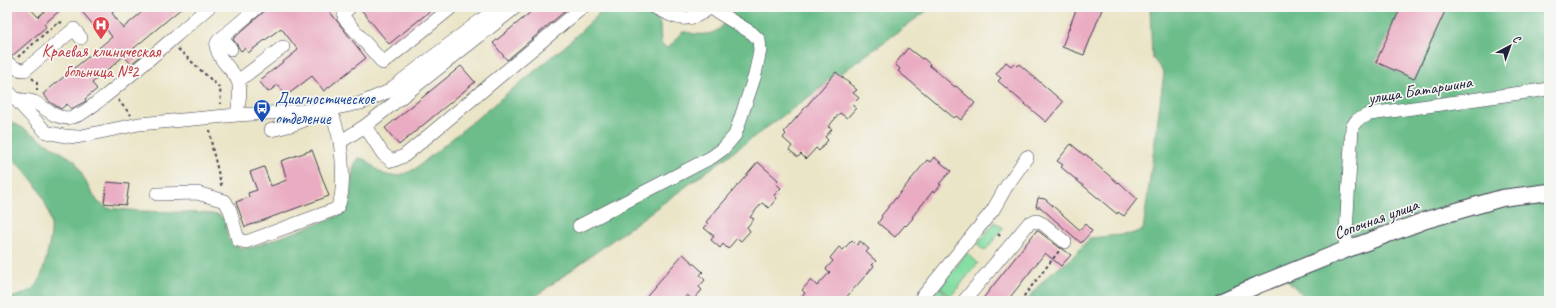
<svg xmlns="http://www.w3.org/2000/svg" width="1556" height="308" font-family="Caveat,sans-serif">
<rect width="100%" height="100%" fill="#f6f6f2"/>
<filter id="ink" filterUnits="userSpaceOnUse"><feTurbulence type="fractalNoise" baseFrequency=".025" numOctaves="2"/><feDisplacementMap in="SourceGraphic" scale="8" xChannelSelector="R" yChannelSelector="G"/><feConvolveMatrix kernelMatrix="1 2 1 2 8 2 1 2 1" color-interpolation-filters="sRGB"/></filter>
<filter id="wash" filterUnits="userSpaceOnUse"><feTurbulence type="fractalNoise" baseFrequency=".012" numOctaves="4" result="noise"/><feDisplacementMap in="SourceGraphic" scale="16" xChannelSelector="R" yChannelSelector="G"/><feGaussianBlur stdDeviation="0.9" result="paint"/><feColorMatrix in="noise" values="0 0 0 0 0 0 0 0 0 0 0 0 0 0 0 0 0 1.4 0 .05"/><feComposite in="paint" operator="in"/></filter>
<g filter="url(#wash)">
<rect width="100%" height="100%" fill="#ebe5c7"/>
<path fill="#85dea4" stroke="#548070" d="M995 222 1003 228 985 251 977 245Z
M967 253 978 263 951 296 940 287Z
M939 288 951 298 947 301H928Z"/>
<path fill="#6cbd8a" stroke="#477062" d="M602 7H642L658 20 660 25 661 44 666 48C674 45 676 36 683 32 688 31 691 34 695 34 717 36 726 28 727 7H932L529 301H7V298C18 297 29 293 37 285 42 279 51 240 51 232 52 223 49 213 46 205 39 185 23 167 7 154V120L23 128 75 161 90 190 98 202 107 208 139 211 203 213 219 215 224 219 228 238 233 245 241 248H251L344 214C356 199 347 170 359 158 366 159 368 162 373 166 387 180 398 177 415 169L564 47 597 16Z
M1150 7H1549V301H1309L1285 278 1253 279 1211 301H1027L1033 292 1051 273 1069 261 1090 238 1131 234 1143 230 1164 73 1152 57Z"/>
<g id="blocks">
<path fill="#eaacc2" d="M7 7H29L38 17 49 7H64L44 24 46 27 12 56 7 54Z
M78 7H119L112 13 123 28 148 7H183L134 48 141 56 131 64 124 56 92 83 97 89 85 99 86 101 73 108 71 109 67 104 61 109 50 102 43 94 112 37 101 22 95 27Z
M269 7H326L366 58 324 91 312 76 286 96 278 85 268 92 259 81 298 50 281 28 248 53 245 48 241 51 233 39Z
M359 7H435L389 44Z
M537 7H570L507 60 493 43Z
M1077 7H1103L1084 55 1062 47Z
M1401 7H1447L1414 79 1376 62Z
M908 48 922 59 923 58 930 64 929 65 955 87 956 86 975 103 961 120 956 116 954 118 898 71 900 69 895 64Z
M1006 62 1011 66 1014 63 1017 66 1019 64 1063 102 1046 122 998 81 1001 78 996 74Z
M461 66 475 82 399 145 385 128Z
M836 72 857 90 853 93 859 98 852 105 856 108 847 118 840 113 828 127 832 129 825 137 828 140 819 151 816 148 806 159 801 154 798 157 789 150 792 146 783 138 786 134 784 132Z
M1071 144 1084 155 1085 154 1093 160 1092 161 1118 183 1119 182 1137 199 1124 216 1118 212 1117 214 1061 167 1063 165 1057 161Z
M312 150 329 196 245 227 236 202 249 197 248 193 257 190 250 172 264 167 271 186 287 180 281 161Z
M934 157 951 171 939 184 941 185 935 192 933 191 912 217 913 218 906 226 905 225 895 237 878 223 882 217 881 216 927 160 930 162Z
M758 162 778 180 775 183 781 188 774 195 777 198 769 208 762 203 750 217 754 219 747 227 750 231 741 241 737 238 728 249 723 244 720 248 711 240 714 236 704 228 708 224 706 222Z
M107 182 129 184 126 205 104 203Z
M1038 198 1045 199 1080 230 1085 224 1092 231 1081 243 1040 207H1036Z
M1037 230 1060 248 1071 255 1061 266 1045 253 1007 301H981Z
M852 240 857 245 860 241 869 249 866 252 876 261 872 265 874 266 843 301H799L805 293 802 290 811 280 817 286 830 272 826 269 833 261 830 258 839 247 843 250Z
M683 254 703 272 700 275 705 280 699 287 702 290 693 300 687 295 681 301H642Z"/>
</g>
</g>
<g filter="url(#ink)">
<use href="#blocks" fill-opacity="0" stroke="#403f50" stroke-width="1"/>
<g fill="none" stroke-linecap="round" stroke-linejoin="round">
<defs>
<path id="minor" d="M350 7 344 13V18L383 63 452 7
M654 7C678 19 688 25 711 7
M222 38 231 49
M7 62C12 67 18 70 25 70L74 29 81 38
M238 81 283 47
M7 90 46 132 65 136 77 137 139 124 237 115 331 109 361 103 387 92 498 7
M14 98C19 101 27 99 34 102 47 108 56 121 72 117 83 115 94 104 103 98 139 69 174 37 209 7
M237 115C238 105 242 91 238 81 232 68 220 63 216 46L218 41 258 7
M365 126 383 154 392 161 404 156 583 7
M271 130C289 126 305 122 320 111
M340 142 365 126 516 7
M157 194 197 193 225 201 230 210 238 240 246 242 336 209C346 197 342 157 340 142 338 131 334 120 331 109
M579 226 712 157 723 149 735 135 755 75 760 50 759 40 752 33 711 8
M1345 250 1352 127 1357 120 1370 114 1549 89
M919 301 993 210 1006 187 1027 157
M964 301 1029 223 1037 221 1043 224 1065 242"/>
<path id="major" d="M1222 301 1258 285 1345 250 1426 220 1502 198 1549 192"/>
</defs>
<use href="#minor" stroke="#403f50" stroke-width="14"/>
<use href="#major" stroke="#403f50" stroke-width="18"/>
<path stroke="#403f50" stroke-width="2" stroke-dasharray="3 3" stroke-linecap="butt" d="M178 49 220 88 221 104
M18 57 57 23 65 22
M32 78 37 83V91
M118 100 131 115
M210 130 212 147 222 188
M998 234 1002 238
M1020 301 1059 251"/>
<use href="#minor" stroke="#fff" stroke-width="13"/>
<use href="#major" stroke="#fff" stroke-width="16"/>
</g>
</g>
<defs>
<symbol id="hospital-pin" viewBox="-11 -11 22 30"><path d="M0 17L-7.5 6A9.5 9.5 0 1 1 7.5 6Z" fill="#e0444e" stroke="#f6f6f2"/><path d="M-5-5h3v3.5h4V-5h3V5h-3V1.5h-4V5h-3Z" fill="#fff"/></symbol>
<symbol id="bus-pin" viewBox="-11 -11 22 30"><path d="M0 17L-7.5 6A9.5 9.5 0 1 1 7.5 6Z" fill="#1a4fb4" stroke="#f6f6f2"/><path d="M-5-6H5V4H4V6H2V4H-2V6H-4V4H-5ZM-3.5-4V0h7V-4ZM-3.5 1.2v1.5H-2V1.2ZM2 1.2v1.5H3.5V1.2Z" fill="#fff"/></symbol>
</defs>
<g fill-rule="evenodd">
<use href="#hospital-pin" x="91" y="15" width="20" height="27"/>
<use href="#bus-pin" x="252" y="98" width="20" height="27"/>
</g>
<g text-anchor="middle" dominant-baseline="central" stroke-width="3.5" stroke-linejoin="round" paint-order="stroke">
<g font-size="17" fill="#be3a42" stroke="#f6f6f2">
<text x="101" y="51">Краевая клиническая<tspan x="101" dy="20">больница №2</tspan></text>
</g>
<g font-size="17" fill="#22223b" stroke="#f6f6f2">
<text transform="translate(1420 90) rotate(-9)">улица Батаршина</text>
<text transform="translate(1376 219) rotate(-20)">Сопочная улица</text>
</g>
<g font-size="17" fill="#164399" stroke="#f6f6f2" text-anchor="start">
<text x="275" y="98">Диагностическое<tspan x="275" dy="20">отделение</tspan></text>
</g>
</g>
<rect width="1556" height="308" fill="none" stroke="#f6f6f2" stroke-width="24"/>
<g transform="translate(1510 46) rotate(41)" stroke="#f6f6f2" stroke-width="3" paint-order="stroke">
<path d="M0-3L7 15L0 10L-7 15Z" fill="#22223b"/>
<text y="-6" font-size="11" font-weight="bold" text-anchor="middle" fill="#22223b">С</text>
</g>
</svg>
